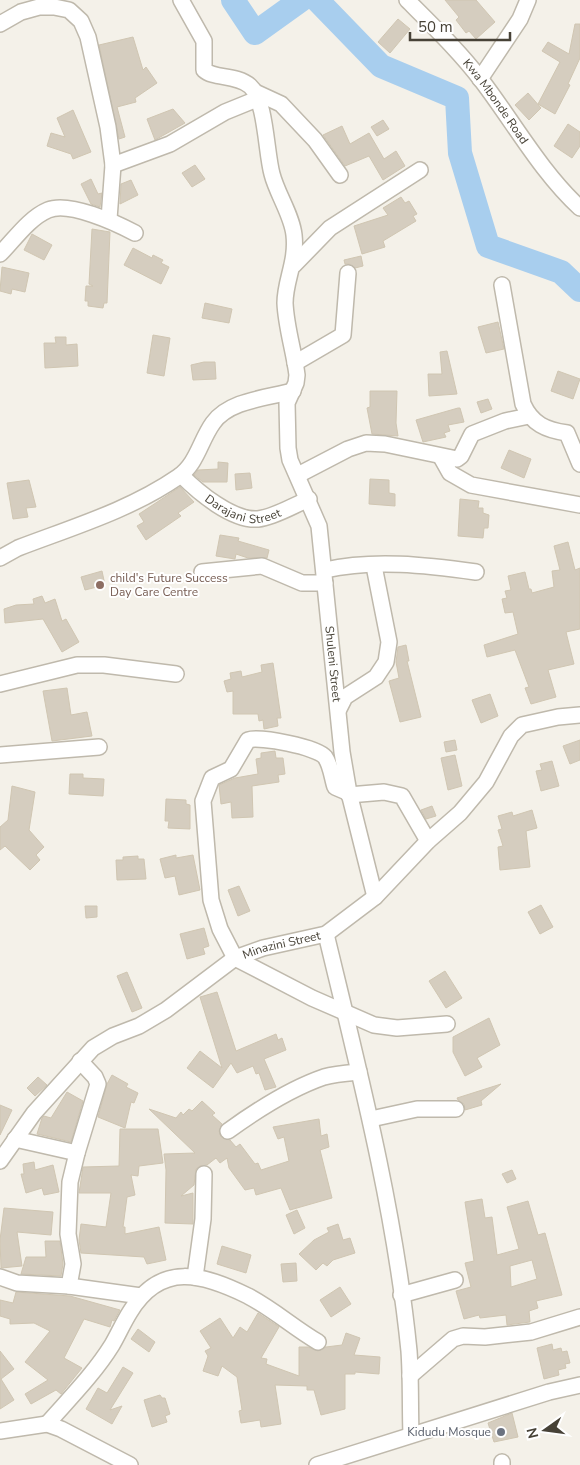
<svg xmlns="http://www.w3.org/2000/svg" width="580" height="1465" font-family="'Nunito Sans',sans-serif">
<rect width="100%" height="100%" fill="#f4f1e9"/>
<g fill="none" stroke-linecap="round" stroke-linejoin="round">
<path stroke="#a8ceee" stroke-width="24" d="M233 0 255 33 301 0
M317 0 381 66 457 98 460 153 488 246 561 272 580 290"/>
</g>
<path fill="#d5cdbf" stroke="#d0c6b2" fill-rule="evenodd" d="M445 0H476L495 22 476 39 469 31 466 33 456 20 459 17Z
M398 19 410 29 390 53 378 42Z
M575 24H580V58L568 84 570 85 555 114 538 104 560 62 542 51 548 42 569 54Z
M133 37 143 70 146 67 157 83 135 98 136 102 117 107 125 137 119 139 99 45Z
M528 93 541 108 529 120 515 105Z
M173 109 185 123 155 140 147 119Z
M73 110 91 152 73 159 71 154 47 146 51 133 65 137 57 118Z
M383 120 389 129 377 136 371 127Z
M568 124 580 132V146L572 158 554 146Z
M342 126 350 144 369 133 384 159 396 151 405 166 383 180 369 156 345 166 323 135Z
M195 165 205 179 192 187 182 173Z
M91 179 98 194 102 193 100 207 91 204 81 184Z
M131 180 138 195 120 204 121 184Z
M401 197 405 203 409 201 417 214 413 216 416 221 383 241 385 247 362 254 354 226 388 215 383 208Z
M92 229 110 232 107 303H104L103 308 88 306V301H85L86 286H93L89 284Z
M32 234 52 245 44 260 24 250Z
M133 248 152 258 153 255 163 260 161 263 169 267 161 284 124 265Z
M361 256 363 266 355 268 349 264H345L344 260Z
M2 267 29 273 25 292 12 289 11 294 0 291Z
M205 303 232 309 229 323 202 318Z
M498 322 504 349 486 353 478 327Z
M153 335 170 338 164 376 147 373Z
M55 337H66V345L77 344 78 366 45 368 44 343H56Z
M447 351 457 394 429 396 428 374H442L440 352Z
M204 362H215L216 379 193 380 191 365Z
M558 371 580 379 573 399 551 391Z
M370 391H397L396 423 398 436 372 434 367 408 370 407Z
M488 399 492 409 481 413 477 402Z
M458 408H460L464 422 448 425 450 431 444 433 446 437 423 442 416 420Z
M509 450 531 459 524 478 501 468Z
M218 462 228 463 227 482H203L194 475 198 470 218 469Z
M250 473 252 488 236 490 235 474Z
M370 479 389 480V493L395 494V506L369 504Z
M29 480 36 507 26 508 28 517 13 519 7 483Z
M180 487 194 502 178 513 181 516 146 540 137 526 144 522 139 514Z
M460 499 479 501 478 508H483V513L489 515 488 528H484L483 538 458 536Z
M220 535 239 538 238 541 269 550 267 558H248L236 554 235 559 216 556Z
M568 542 575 570 580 568V629L566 632 574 664 548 670 556 697 531 704 525 688 529 687 515 650 487 657 484 645 518 634 513 612 505 613 502 599 507 598 505 591 511 590 508 576 525 572 529 589H531L532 593 554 587 552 571 560 570 554 546Z
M102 571 105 585 85 590 81 577Z
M42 596 45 603 55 599 62 621 66 619 79 642 62 652 43 619 5 623 4 609 16 605 34 604 33 599Z
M406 645 409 661H407L421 717 400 722 389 681 399 678 396 662 398 647Z
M273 663 281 718H277L278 726 264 729 263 720 259 721 258 714H233V691L227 692 224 681 231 679 230 673 241 671 242 677 262 672 261 665Z
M67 688 71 715 87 712 92 736 52 741 43 691Z
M490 694 498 716 481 723 472 700Z
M455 740 457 750 446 752 444 742Z
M580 740V760L570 764 563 746Z
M275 751 276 758H283L285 774 278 775 279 782 252 786 253 817 232 818 231 802 221 804 219 785 235 778 258 774 256 759 261 758V753Z
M455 755 462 786 448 790 441 758Z
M552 761 559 786 541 791 536 771 542 770 540 764Z
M70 774H83V778L104 779 103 796 69 794Z
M12 786 35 792 29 830 44 847 36 855 40 860 30 870 5 846 0 850V827L8 820Z
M166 799 186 800V804L190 805V829L168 828 169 821H165Z
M432 806 436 816 426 819 421 810Z
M532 810 537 828 526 831 530 867 500 870 498 847 503 846 498 830 502 829 498 816 512 812 513 816Z
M176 855V858L193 855 200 890 179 895 175 876 165 878 160 859Z
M138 856V859H144L146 879 117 880 116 860H123V857Z
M239 886 250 911 238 916 228 890Z
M541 905 553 927 540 934 528 912Z
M85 906H97V917L86 918Z
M204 928 209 946 203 948 205 954 187 959 180 934Z
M445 971 462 998 446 1008 429 981Z
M127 972 142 1008 132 1012 117 976Z
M217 992 236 1051 276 1034 278 1040 282 1038 286 1050 264 1059 276 1087 265 1090 259 1073 256 1074 253 1066 237 1073 231 1063 213 1088 187 1068 200 1051 222 1068 200 997Z
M489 1018 500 1045 477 1058 482 1067 465 1076 453 1052V1037Z
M112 1075 128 1084 126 1087 138 1093 134 1103 131 1102 125 1128 98 1117 107 1084Z
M38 1077 47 1085 35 1096 27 1088Z
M501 1084 481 1101 482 1105 465 1110 464 1104 458 1100 457 1098Z
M67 1092 83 1101 71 1142 37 1134 42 1118 44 1116 51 1118Z
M202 1101 215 1113 212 1115 222 1124 219 1131 221 1137 230 1140 236 1147 240 1144 255 1164 258 1163 261 1170 289 1161 284 1137 278 1139 273 1127 319 1119 321 1136 327 1134 329 1147 320 1150 332 1198 290 1210 281 1188 256 1195 254 1188 245 1190 229 1168 227 1158 220 1163 216 1158 207 1165 200 1166 196 1169 194 1185 181 1196 193 1193V1224L165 1223 166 1170 164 1154 195 1153 149 1109 176 1118 181 1112 183 1115 189 1109 192 1111Z
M0 1105 12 1110 0 1135Z
M120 1129H158L163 1163 139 1166 138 1176 131 1175 135 1195 127 1197 123 1227H125V1234L159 1227 166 1260 147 1264 144 1257 81 1253 79 1240 81 1224 106 1227 111 1193H79L83 1167 119 1166Z
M34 1162 35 1170 53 1165 59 1192 44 1195 42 1188 26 1193 21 1174H24L23 1164Z
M512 1170 516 1179 507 1183 502 1174Z
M482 1199 485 1218 492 1217 497 1255 519 1249 507 1207 528 1201 538 1235 545 1233 562 1295 536 1301 538 1308 529 1311 530 1322 507 1325 506 1315 480 1318 479 1315 464 1319 456 1291 471 1287 465 1263 474 1261 465 1202ZM532 1260 537 1279 511 1287 510 1266Z
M4 1208 53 1212 51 1235 17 1232 22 1266 1 1268 0 1240Z
M297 1210 305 1228 294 1234 286 1215Z
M338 1224 343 1240 350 1238 355 1253 333 1260 327 1266 323 1263 316 1270 299 1254 314 1240 329 1232 327 1228Z
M45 1241H60L63 1264 61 1276 21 1274 26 1257H46Z
M222 1246 251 1255 246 1273 217 1264Z
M296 1263 297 1281 283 1282 281 1264Z
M340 1287 351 1304 331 1317 320 1300Z
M16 1292 70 1296 120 1310 114 1321 112 1320 110 1327 84 1319 64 1358 82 1368 61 1394 56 1390 31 1404 25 1394 48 1380 25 1362 50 1331 34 1323 10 1324V1319L0 1316V1300L13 1303Z
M258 1313 279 1327 261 1358 267 1359 266 1364 299 1376V1347H308L318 1351 326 1347 342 1345 346 1333 360 1338 354 1355 380 1357 379 1374 355 1372V1374H345V1409L321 1415 314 1390H307V1386L275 1385 281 1424 261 1427 260 1420 241 1423 239 1411 242 1410 237 1377 222 1366 218 1376 203 1371 208 1356 205 1351 211 1348 200 1331 220 1318 233 1338 240 1327 247 1332Z
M138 1329 155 1342 149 1352 131 1339Z
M552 1344 553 1350 561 1348 562 1352 567 1351 570 1363 565 1364 566 1368 558 1370 559 1375 544 1379 537 1348Z
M0 1351 14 1369 1 1379 14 1400 0 1409Z
M123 1367 133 1373 110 1410 122 1406 112 1424 86 1409 98 1388 107 1393Z
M160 1395 162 1398H165L170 1414 165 1416 167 1422 152 1427 144 1400Z
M512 1413 518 1437 494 1442 488 1423Z"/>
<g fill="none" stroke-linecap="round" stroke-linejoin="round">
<defs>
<g id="minor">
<path id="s1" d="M181 0 204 41V70C214 79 236 74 250 86 266 100 266 153 272 174 277 194 292 215 294 235 297 262 285 280 285 303 286 327 294 351 297 375L296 383 287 403 288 448 290 460 319 526 342 752 349 793 375 897"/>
<path id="s2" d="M407 0C433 26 460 52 482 81 514 123 541 172 580 208"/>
<path d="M0 24 21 12 39 7H54L69 10 81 21 88 37 108 127 113 165 109 219"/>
<path d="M480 79 520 19 528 0"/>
<path d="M255 92 281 104 315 140 340 175"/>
<path d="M113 165 170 144 225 112 257 99"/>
<path d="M0 254C14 240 29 218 48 210 69 201 116 223 135 233"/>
<path d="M294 265 330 228 420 170"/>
<path d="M502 285 523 404C532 424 546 430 567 433L580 464"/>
<path d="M295 363 343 335 348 273"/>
<path d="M441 457 450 473 471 485 580 505"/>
<path id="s3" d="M181 475C198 492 232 521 258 519 275 517 294 505 309 499"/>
<path d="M298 475 348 449 366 443 385 444 457 459 461 456 472 434 505 421 529 416"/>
<path d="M0 558 18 548C73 527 130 510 178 477 197 464 200 441 213 423 229 400 268 398 293 391"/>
<path d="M325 570C374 559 426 565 476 572"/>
<path d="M202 572 262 566 302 583H325"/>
<path d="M0 684 77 665H104L176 674"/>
<path d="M339 709 345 697 376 677 386 662 389 642 374 566"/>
<path d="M0 755 99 747"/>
<path d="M349 793 335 787C332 778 331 765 325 757 317 747 260 736 248 740L231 769 212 778 203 801 211 900 220 929 235 958 312 998 374 1025 397 1028 447 1024"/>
<path d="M349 795 384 792 402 796 428 841"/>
<path d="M326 934C359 1071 395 1210 409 1351 411 1378 410 1407 411 1434"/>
<path d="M371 1119 417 1109H456"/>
<path d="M228 1131C257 1110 289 1089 324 1077 335 1074 348 1073 359 1072"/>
<path d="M15 1139 77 1153"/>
<path id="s4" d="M0 1161 34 1113 93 1048 113 1036 139 1026 166 1010 235 958 263 948 326 934 375 897 428 841 460 813 486 782 511 736 522 725 558 717 580 715"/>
<path d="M0 1277 17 1283 69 1286 141 1296"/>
<path d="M195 1277 203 1219 204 1174"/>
<path d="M69 1286 73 1264 68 1234 70 1182 77 1153 98 1084 95 1077 80 1061"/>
<path d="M401 1295 455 1280"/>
<path d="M410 1376 453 1339 463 1336 485 1337 531 1332 580 1317"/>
<path d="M47 1424C69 1399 94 1374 112 1345 118 1335 123 1323 130 1312 161 1261 203 1274 248 1296 273 1309 294 1328 318 1342"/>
<path d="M0 1431 47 1424 61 1429 130 1465"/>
<path d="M317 1465 549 1392 580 1385"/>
<path d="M502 1465V1462"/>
</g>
</defs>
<use href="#minor" stroke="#bfb9ac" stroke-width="18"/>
<use href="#minor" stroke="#fff" stroke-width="15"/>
</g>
<circle fill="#8d6e63" stroke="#fff" stroke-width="2" cx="100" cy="585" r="5"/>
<circle fill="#6b7280" stroke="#fff" stroke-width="2" cx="501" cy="1432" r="5"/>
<g text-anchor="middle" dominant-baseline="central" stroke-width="4" stroke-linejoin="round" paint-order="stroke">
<g font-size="12" fill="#474237" stroke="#fff">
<text stroke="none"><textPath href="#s2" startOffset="135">Kwa Mbonde Road</textPath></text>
<text stroke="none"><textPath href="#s3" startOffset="74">Darajani Street</textPath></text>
<text stroke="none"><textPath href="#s1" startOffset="722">Shuleni Street</textPath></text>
<text stroke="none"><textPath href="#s4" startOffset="364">Minazini Street</textPath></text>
</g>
<g font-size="12" fill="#785e54" stroke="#fff" text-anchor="start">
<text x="110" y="578">child's Future Success<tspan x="110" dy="14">Day Care Centre</tspan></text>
</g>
<g font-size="12" fill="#5b616d" stroke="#fff" text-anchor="end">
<text x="491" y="1432">Kidudu Mosque</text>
</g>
</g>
<g transform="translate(545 1430) rotate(256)" stroke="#ffffff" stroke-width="4" paint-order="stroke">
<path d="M0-4L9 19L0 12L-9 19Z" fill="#474237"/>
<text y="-8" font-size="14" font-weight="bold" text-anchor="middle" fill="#474237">N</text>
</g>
<path d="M410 32v8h100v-8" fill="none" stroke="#474237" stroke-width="2.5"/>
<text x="418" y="32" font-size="15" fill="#474237" stroke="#ffffff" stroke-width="4" paint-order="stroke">50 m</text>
</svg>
